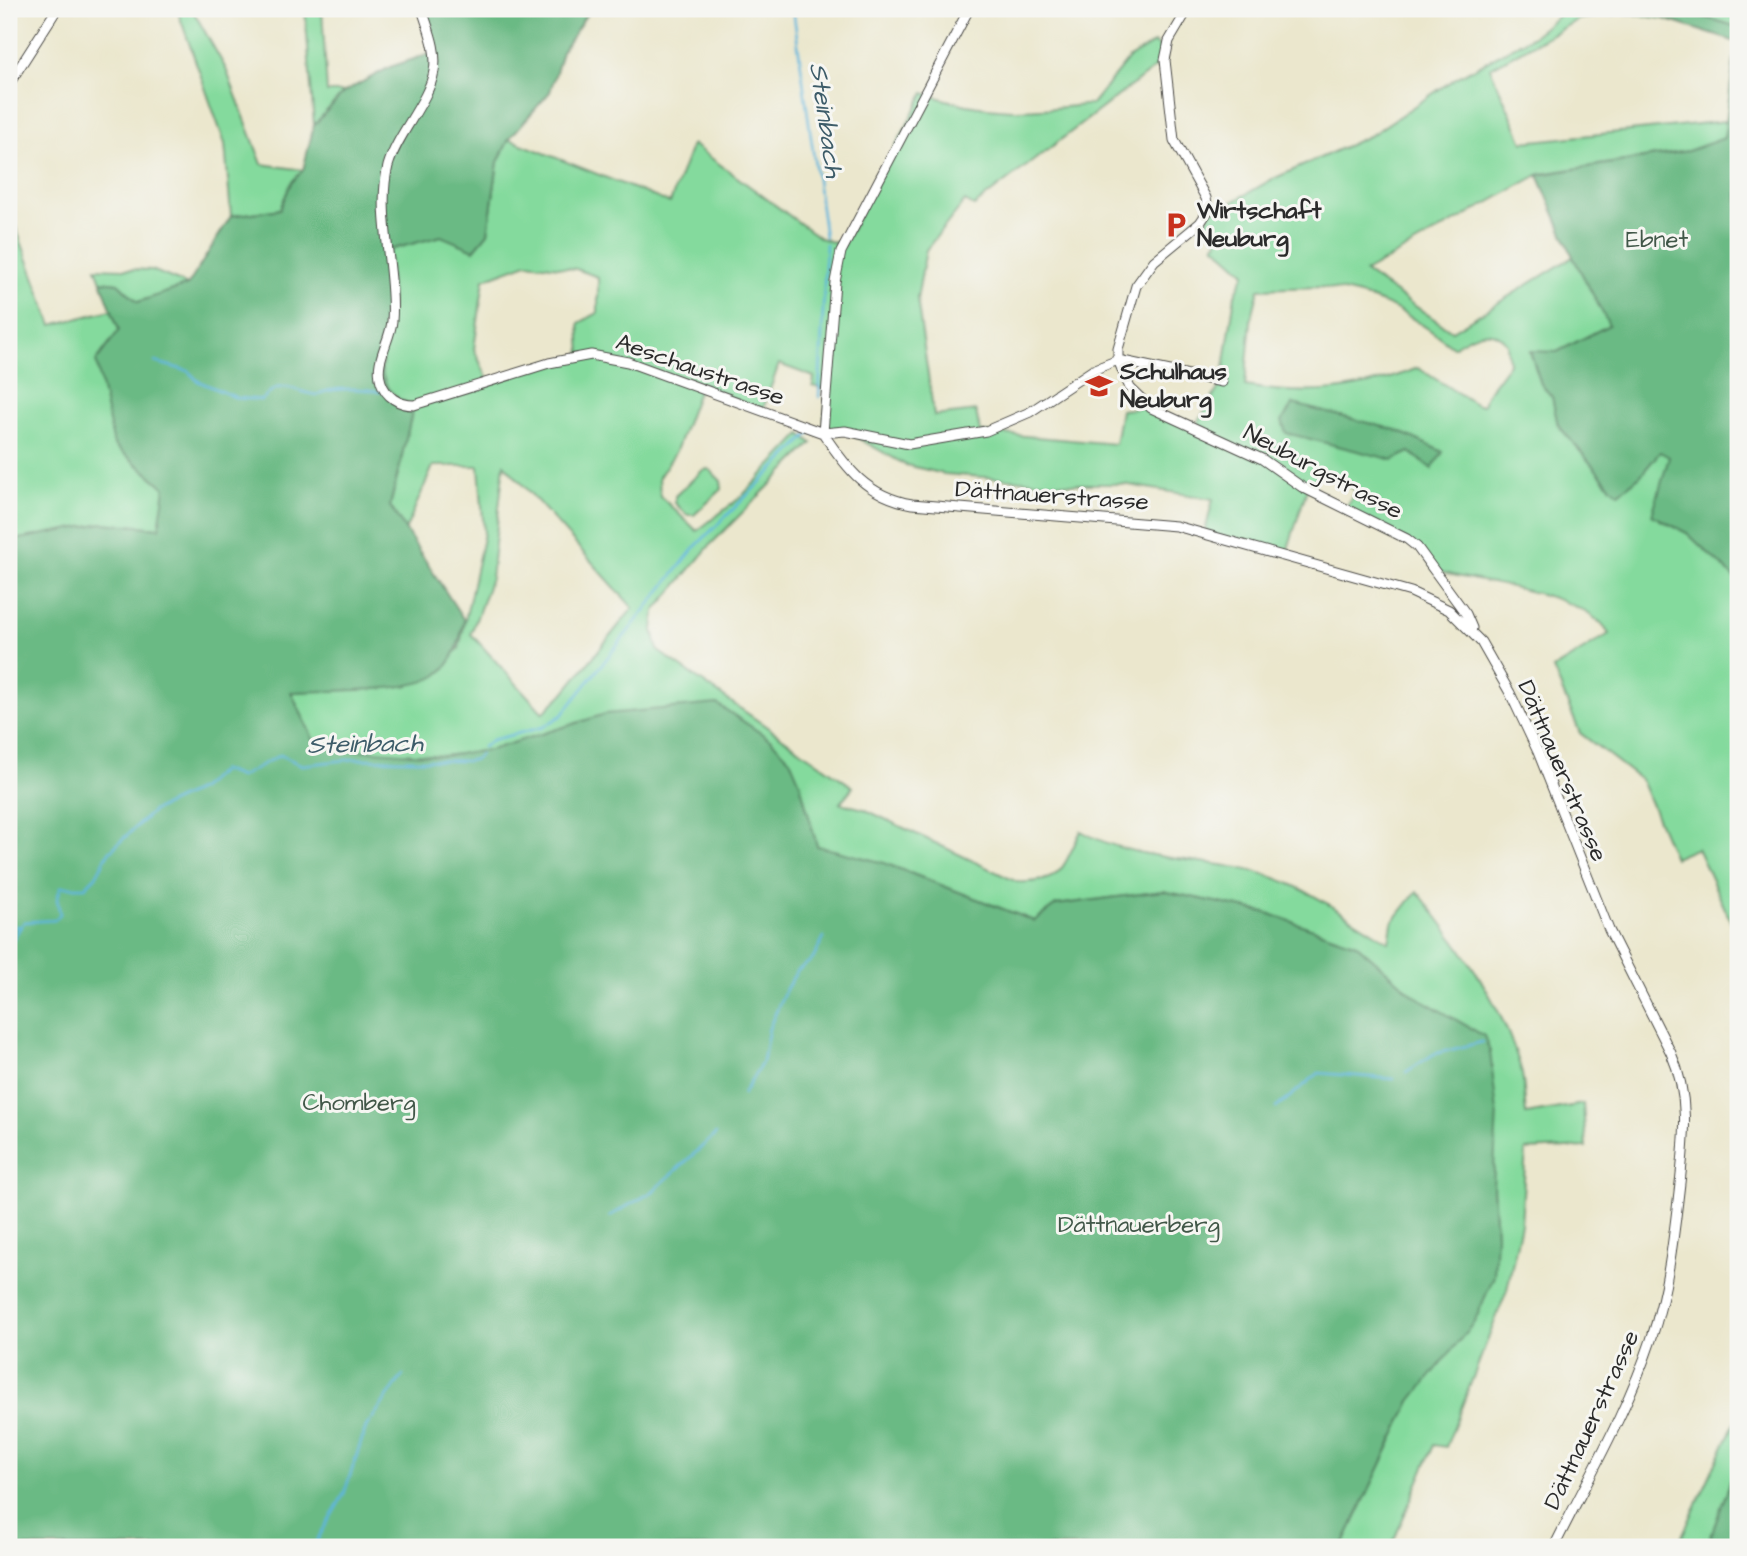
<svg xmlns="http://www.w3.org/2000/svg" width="1747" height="1556" font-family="'Architects Daughter',sans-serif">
<rect width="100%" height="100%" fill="#f6f6f2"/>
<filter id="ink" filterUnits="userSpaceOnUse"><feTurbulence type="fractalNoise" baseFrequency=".0143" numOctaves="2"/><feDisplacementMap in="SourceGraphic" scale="14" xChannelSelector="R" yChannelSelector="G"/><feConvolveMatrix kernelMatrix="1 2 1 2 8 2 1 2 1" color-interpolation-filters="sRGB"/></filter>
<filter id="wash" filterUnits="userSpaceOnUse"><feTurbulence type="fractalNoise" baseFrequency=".00686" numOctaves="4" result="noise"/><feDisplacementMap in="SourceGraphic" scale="28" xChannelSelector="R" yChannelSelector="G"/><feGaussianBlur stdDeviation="1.57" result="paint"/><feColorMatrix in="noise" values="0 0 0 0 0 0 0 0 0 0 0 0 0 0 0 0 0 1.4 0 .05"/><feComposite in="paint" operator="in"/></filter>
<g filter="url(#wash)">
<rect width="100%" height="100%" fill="#ebe7cd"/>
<path fill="#84da9d" stroke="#588264" stroke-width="2" fill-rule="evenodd" d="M177 9H192L226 69 262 164 303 170 291 183 280 209 231 216 225 144Z
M305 9H322L327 92H344L314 125Z
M1567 9H1664V19L1624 13 1579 19 1490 68 1523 142 1727 121 1724 139 1688 151 1540 174 1365 272 1452 331 1573 257 1610 325 1557 352H1530L1541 384 1552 396 1558 425 1610 486 1619 493 1640 476 1660 451 1670 457 1660 520 1687 533 1738 581V937L1697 848 1674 858 1641 780 1580 733 1553 669 1609 634C1583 590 1480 585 1434 570L1417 547 1346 508 1356 490 1321 471 1307 489 1286 555 1205 532 1213 499 1123 484H1071L944 474 906 465 845 431 823 433 827 390 813 386 814 377 779 364 762 412 699 389 676 451 659 477 660 496 697 531 741 497 801 434 812 443 711 544 655 611 653 630 658 651 853 787 840 803 864 809 1017 882C1063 884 1062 868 1081 831 1139 864 1205 856 1267 875 1310 889 1352 919 1389 942L1392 923 1417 891C1459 944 1501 1001 1520 1066 1525 1081 1524 1099 1526 1114L1583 1104 1586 1147 1526 1150 1521 1224 1507 1290 1446 1447 1434 1445 1391 1547H1342L1411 1401 1428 1377 1496 1235 1484 1036 1415 996 1356 944 1267 913 1163 891 1056 905 1034 921 884 863 817 846 799 780 771 740 717 704 490 750 443 756 317 748 291 692 409 685 459 649 484 533 479 466H433L405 531 390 506 402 459 405 405 381 382 389 250 441 236 488 233 498 162 509 139 670 203 692 144 820 238 843 245 924 93C986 115 1028 112 1092 104L1129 58 1154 43 1165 51V60L974 206 965 201 926 250 917 299 934 416 976 411 980 432 1115 444 1121 410 1139 408 1142 402 1194 429 1222 382 1235 295 1245 273 1214 245 1218 241 1207 222 1208 211 1220 209 1271 180 1371 135 1456 78 1533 36ZM527 263 576 269 598 277V313L579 323 581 356 489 382 474 349 484 279ZM1321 287C1379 295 1407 312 1453 347 1470 336 1492 322 1507 344L1509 364 1486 395 1483 405H1477L1418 368C1358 392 1309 397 1245 386L1251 321 1259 289ZM504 464 633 608 563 694 543 713 471 634 491 578Z
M1676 9H1738V27Z
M9 209 52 325 111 310 119 330 114 445 165 488 160 528 103 523 9 541Z
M96 268 152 270 188 285 138 302 118 283 101 281Z
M709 469 721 481 722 489 694 515H687L675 503V496L703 470Z
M1738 1415V1460L1707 1547H1677Z"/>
<path fill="#6bba84" stroke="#4b7258" stroke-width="2" d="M426 9H590L562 52 550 92 509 139 498 162 488 233 474 250 441 236 389 250 391 306 379 366 391 397 414 405 390 506 464 620C460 641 455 663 436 676 409 693 325 690 291 692L317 747 443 756 490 750 605 714 717 704 771 740 790 759 799 780 817 846 884 863 1034 921 1056 905 1163 891 1267 913 1356 944 1415 996 1484 1036 1490 1051 1497 1112 1493 1189 1496 1235 1494 1276 1475 1321 1411 1401 1342 1547H9V541L103 523 159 528 165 488 114 445 96 361 119 330 101 281 118 283 138 302 188 285 231 216 280 209 291 183 303 170 314 125 344 92 390 67 435 52Z
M1664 9H1676L1738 27V581L1687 533 1652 515 1669 457 1660 452 1640 476 1619 493 1610 486 1558 425 1552 397 1541 384 1530 351 1557 352 1609 325 1573 257 1538 175 1688 151 1724 138 1736 42 1664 19Z
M1293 404 1396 430 1443 452 1432 469 1410 452 1393 460 1286 433 1282 421Z
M1738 1460V1547H1707Z"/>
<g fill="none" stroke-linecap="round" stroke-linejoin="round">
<path stroke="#5fb6dc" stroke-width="2.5" d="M793 9 825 237
M155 362 188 371 198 381 237 398 262 400C282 376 292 392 317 395 328 387 366 388 380 392
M819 397 826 244
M483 747 492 740 543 727 562 715 695 547 810 433
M9 928 19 926
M9 945 24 922 55 920 60 914 57 899 61 887H85L96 876 109 852 153 811 200 789 222 770 240 777 280 755 302 765 355 759 468 761 476 759 480 754
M1406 1072 1434 1054 1482 1042
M743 1094 763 1061 769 1028 786 989 797 971 813 959 824 937
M1276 1108 1319 1073 1394 1079
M610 1216 652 1192 716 1134
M313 1547 344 1494 366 1427 403 1375"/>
</g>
</g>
<g filter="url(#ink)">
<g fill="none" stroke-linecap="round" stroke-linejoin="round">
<defs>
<path id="minor" d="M422 9C428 29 438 50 434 71 429 101 397 134 388 166 376 213 396 273 392 321 390 342 374 361 381 382 386 397 399 405 414 405L549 363 591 355 628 362 823 433
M1188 9 1169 41 1165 60 1174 140 1206 198 1208 211 1200 223 1154 261 1136 286 1118 349V360L1130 388 1151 408 1262 459 1302 487 1407 539 1417 547 1466 614 1472 628
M9 84 57 9
M823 433C847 469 867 496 912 504L1176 526 1411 592 1449 610 1481 642 1510 693 1538 752 1609 930 1671 1053C1690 1096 1685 1138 1680 1183 1674 1236 1668 1290 1651 1340 1627 1412 1587 1480 1554 1547
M823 433 835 282 841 252 969 9
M823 433 845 431 909 444 986 431 1030 412 1093 370 1118 360 1222 382"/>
</defs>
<use href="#minor" stroke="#484743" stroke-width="11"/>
<use href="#minor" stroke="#fff" stroke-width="9"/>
</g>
</g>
<defs>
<symbol id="parking-bare" viewBox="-9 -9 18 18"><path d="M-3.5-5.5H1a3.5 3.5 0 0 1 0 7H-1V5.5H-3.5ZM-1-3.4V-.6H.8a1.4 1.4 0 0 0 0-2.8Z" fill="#c8321e" stroke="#f6f6f2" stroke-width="2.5" paint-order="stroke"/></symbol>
<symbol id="school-bare" viewBox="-9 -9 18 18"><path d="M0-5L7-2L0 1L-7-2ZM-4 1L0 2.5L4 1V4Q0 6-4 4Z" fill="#c8321e" stroke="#f6f6f2" stroke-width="2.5" paint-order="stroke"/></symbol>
</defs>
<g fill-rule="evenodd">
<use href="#parking-bare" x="1157" y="206" width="38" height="38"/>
<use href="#school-bare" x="1080" y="367" width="38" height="38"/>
</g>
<g text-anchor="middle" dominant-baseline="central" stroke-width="6" stroke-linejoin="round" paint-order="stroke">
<g font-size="24" font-weight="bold" fill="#2b2b2b" stroke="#f6f6f2" text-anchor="start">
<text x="1197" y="211">Wirtschaft<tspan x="1197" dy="28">Neuburg</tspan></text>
<text x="1120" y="372">Schulhaus<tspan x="1120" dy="28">Neuburg</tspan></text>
</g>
<g font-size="24" fill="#415748" stroke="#f6f6f2">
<text x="1657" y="240">Ebnet</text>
<text x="359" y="1103">Chomberg</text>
<text x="1139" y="1225">Dättnauerberg</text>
</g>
<g font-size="24" fill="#2b2b2b" stroke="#f6f6f2">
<text transform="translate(700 370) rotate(19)">Aeschaustrasse</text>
<text transform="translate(1323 472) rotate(28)">Neuburgstrasse</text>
<text transform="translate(1052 496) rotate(4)">Dättnauerstrasse</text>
<text transform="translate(1562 771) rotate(67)">Dättnauerstrasse</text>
<text transform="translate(1592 1420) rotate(-65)">Dättnauerstrasse</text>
</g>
<g font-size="26" font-style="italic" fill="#3d5c69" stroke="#f6f6f2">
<text transform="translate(826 120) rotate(82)">Steinbach</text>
<text transform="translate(365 744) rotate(-1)">Steinbach</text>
</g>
</g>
<rect width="1747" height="1556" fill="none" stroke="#f6f6f2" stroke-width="35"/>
</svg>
